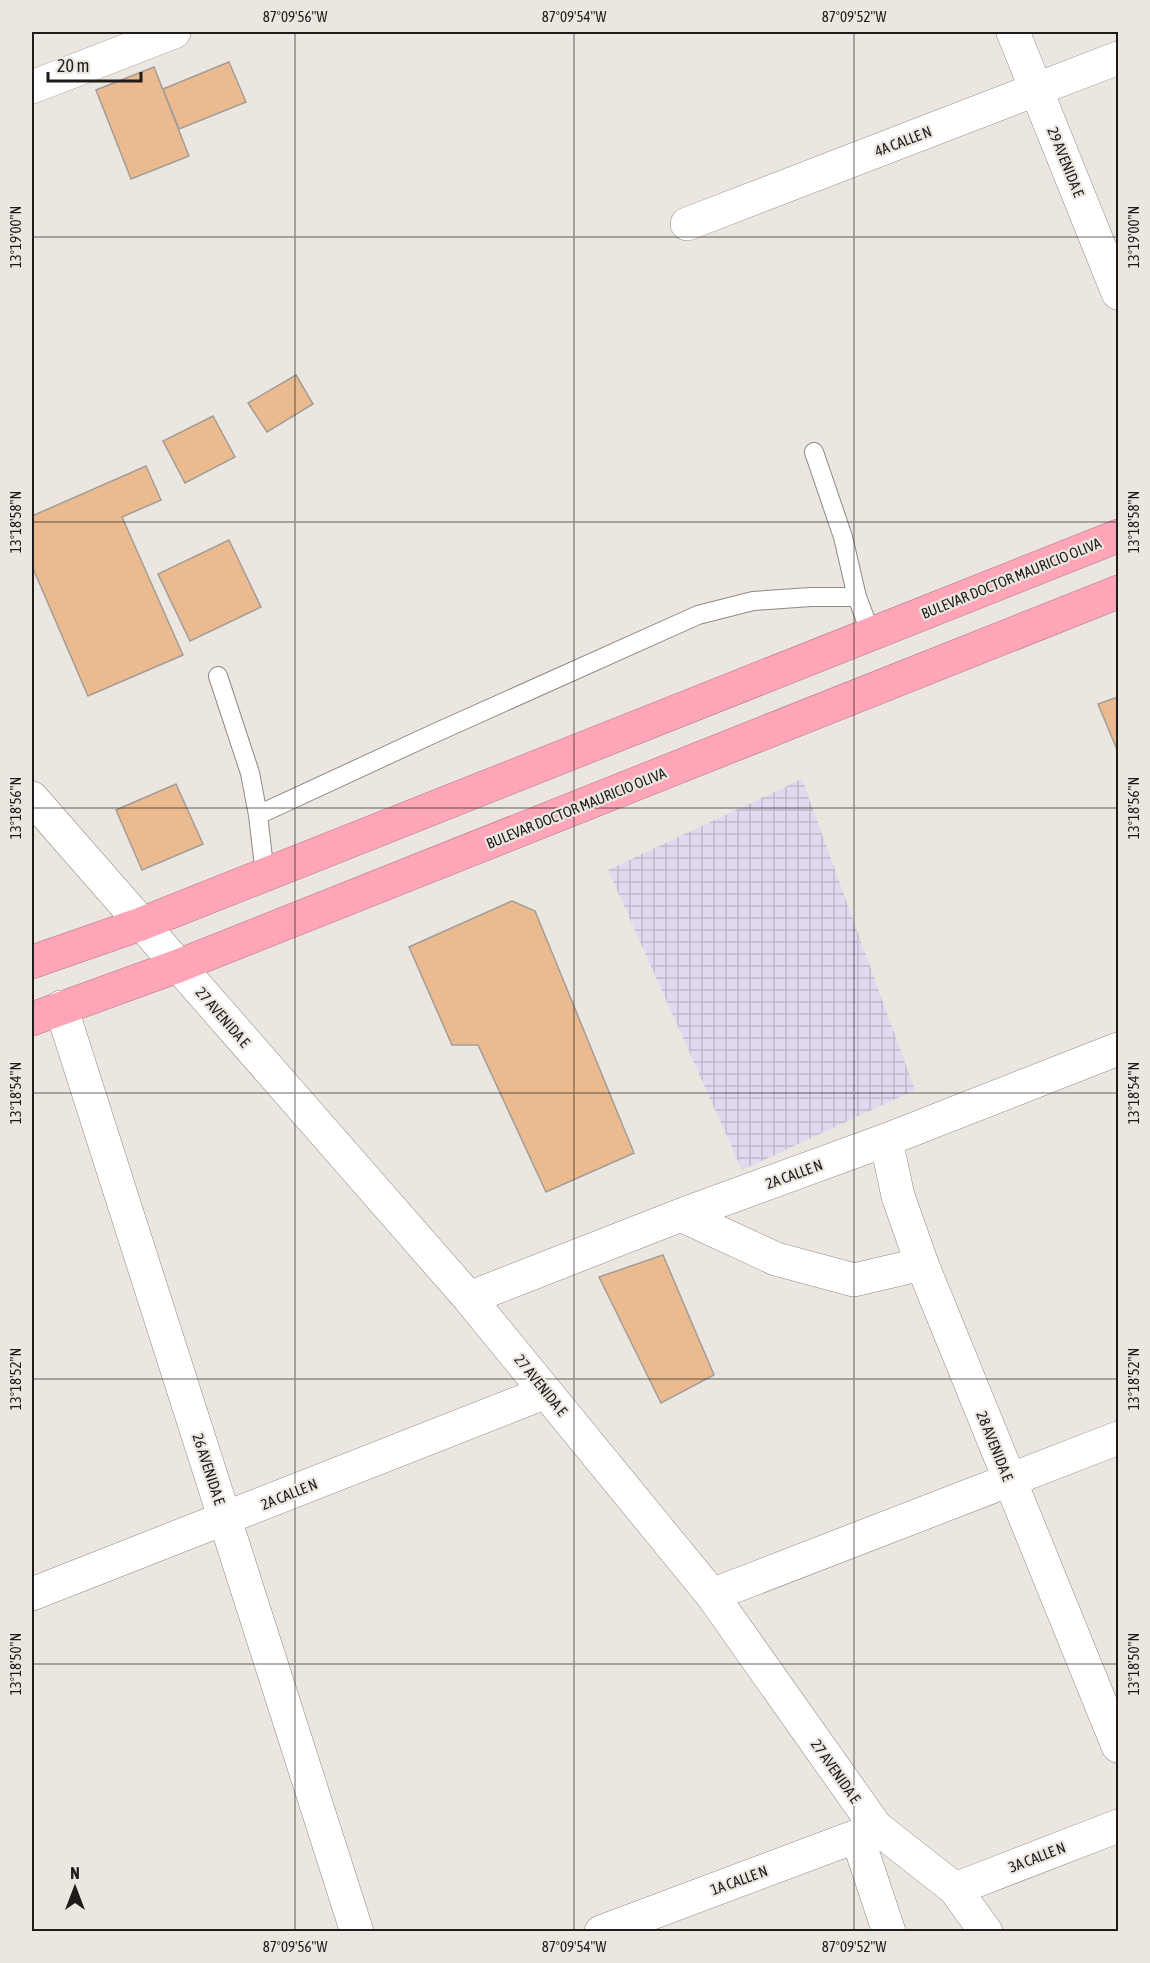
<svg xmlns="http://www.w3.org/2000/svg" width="1150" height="1963" font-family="'Asap Condensed',sans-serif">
<defs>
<pattern id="industrial-grid" width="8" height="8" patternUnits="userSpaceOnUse" patternTransform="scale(1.5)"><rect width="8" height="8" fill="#e0d9ef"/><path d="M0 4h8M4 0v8" fill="none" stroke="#c0bacc"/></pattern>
</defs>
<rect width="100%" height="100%" fill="#ece6e0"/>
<path fill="url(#industrial-grid)" d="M802 779 915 1090 742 1170 608 870Z"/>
<path fill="#ebbb8f" stroke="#a39d98" stroke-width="1.5" d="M229 62 246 102 179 129 163 89Z
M154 67 189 156 131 179 96 90Z
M296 375 313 404 267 432 248 403Z
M213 416 235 457 185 483 163 441Z
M146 466 161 500 122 517 183 655 88 696 32 566V516Z
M229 540 261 607 190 641 158 574Z
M1118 697V752L1098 704Z
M176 784 203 844 142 870 116 810Z
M512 901 535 911 634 1153 546 1192 478 1045H452L409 947Z
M663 1255 714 1375 661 1403 599 1277Z"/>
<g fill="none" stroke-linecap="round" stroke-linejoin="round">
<defs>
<path id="lane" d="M814 452 843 537 857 597
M218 676 250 773 258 815
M265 875 258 815 435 733 698 615 753 601 811 597H857L871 634"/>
<path id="street" d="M1013 32 1118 293
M32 87 174 32
M687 224 1118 58
M32 798 469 1298 712 1595 876 1827 955 1889 986 1932
M61 1007 357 1932
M886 1140 898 1196 922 1264 1118 1746
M681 1215 776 1259 854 1280 922 1264
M469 1298 681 1215 886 1140 1118 1049
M32 1594 546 1392
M712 1595 1118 1438
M857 1836 889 1932
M955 1889 1118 1826
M601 1932 857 1836 876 1827"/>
<path id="highway" d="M32 962 141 924 1118 536
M32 1019 178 966 1118 592"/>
</defs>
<use href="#lane" stroke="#8f8984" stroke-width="20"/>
<use href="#street" stroke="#8f8984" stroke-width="34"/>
<use href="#highway" stroke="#b07580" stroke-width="34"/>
<use href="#lane" stroke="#fff" stroke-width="18"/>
<use href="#street" stroke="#fff" stroke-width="33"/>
<use href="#highway" stroke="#fea5b7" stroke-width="33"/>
</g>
<path fill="none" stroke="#1e1b19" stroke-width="1.5" stroke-opacity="0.45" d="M295 32V1932M574 32V1932M854 32V1932M32 237H1118M32 522H1118M32 808H1118M32 1093H1118M32 1379H1118M32 1664H1118"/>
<g text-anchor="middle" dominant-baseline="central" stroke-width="4.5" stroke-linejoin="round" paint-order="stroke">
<g font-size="15" fill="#1e1b19" stroke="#ece6e0">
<text transform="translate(903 141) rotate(-21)">4A CALLE N</text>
<text transform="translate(1066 162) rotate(68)">29 AVENIDA E</text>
<text transform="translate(1011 578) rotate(-22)">BULEVAR DOCTOR MAURICIO OLIVA</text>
<text transform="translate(576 808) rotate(-22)">BULEVAR DOCTOR MAURICIO OLIVA</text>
<text transform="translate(223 1017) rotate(49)">27 AVENIDA E</text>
<text transform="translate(794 1174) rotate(-20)">2A CALLE N</text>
<text transform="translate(541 1385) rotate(51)">27 AVENIDA E</text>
<text transform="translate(995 1446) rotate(68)">28 AVENIDA E</text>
<text transform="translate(209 1469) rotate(72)">26 AVENIDA E</text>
<text transform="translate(289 1494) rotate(-22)">2A CALLE N</text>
<text transform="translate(836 1771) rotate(55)">27 AVENIDA E</text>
<text transform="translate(1037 1857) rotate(-21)">3A CALLE N</text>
<text transform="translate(739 1880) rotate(-20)">1A CALLE N</text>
</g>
</g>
<rect width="1150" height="1963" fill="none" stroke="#ece6e0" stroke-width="66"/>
<g transform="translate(75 1888)" stroke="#ece6e0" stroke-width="4.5" paint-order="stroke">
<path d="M0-4.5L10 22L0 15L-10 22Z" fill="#1e1b19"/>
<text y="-9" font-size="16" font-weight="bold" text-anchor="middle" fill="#1e1b19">N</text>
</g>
<path d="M48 72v9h93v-9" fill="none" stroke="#1e1b19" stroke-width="3"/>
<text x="57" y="72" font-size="18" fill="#1e1b19" stroke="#ece6e0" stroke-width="4.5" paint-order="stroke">20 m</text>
<rect x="33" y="33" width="1084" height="1897" fill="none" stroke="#1e1b19" stroke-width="2"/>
<g font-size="15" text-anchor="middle" fill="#1e1b19">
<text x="295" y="22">87°09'56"W</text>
<text x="574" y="22">87°09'54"W</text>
<text x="854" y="22">87°09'52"W</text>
<text transform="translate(16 237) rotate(-90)" y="5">13°19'00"N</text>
<text transform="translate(1134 237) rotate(-90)" y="5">13°19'00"N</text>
<text transform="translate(16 522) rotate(-90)" y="5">13°18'58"N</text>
<text transform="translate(1134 522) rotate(-90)" y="5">13°18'58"N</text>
<text transform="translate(16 808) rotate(-90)" y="5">13°18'56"N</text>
<text transform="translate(1134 808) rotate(-90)" y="5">13°18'56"N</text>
<text transform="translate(16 1093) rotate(-90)" y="5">13°18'54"N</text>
<text transform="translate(1134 1093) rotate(-90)" y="5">13°18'54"N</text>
<text transform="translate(16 1379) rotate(-90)" y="5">13°18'52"N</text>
<text transform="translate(1134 1379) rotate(-90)" y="5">13°18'52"N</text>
<text transform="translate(16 1664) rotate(-90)" y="5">13°18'50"N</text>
<text transform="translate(1134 1664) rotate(-90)" y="5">13°18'50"N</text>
<text x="295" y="1952">87°09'56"W</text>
<text x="574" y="1952">87°09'54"W</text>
<text x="854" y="1952">87°09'52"W</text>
</g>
</svg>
